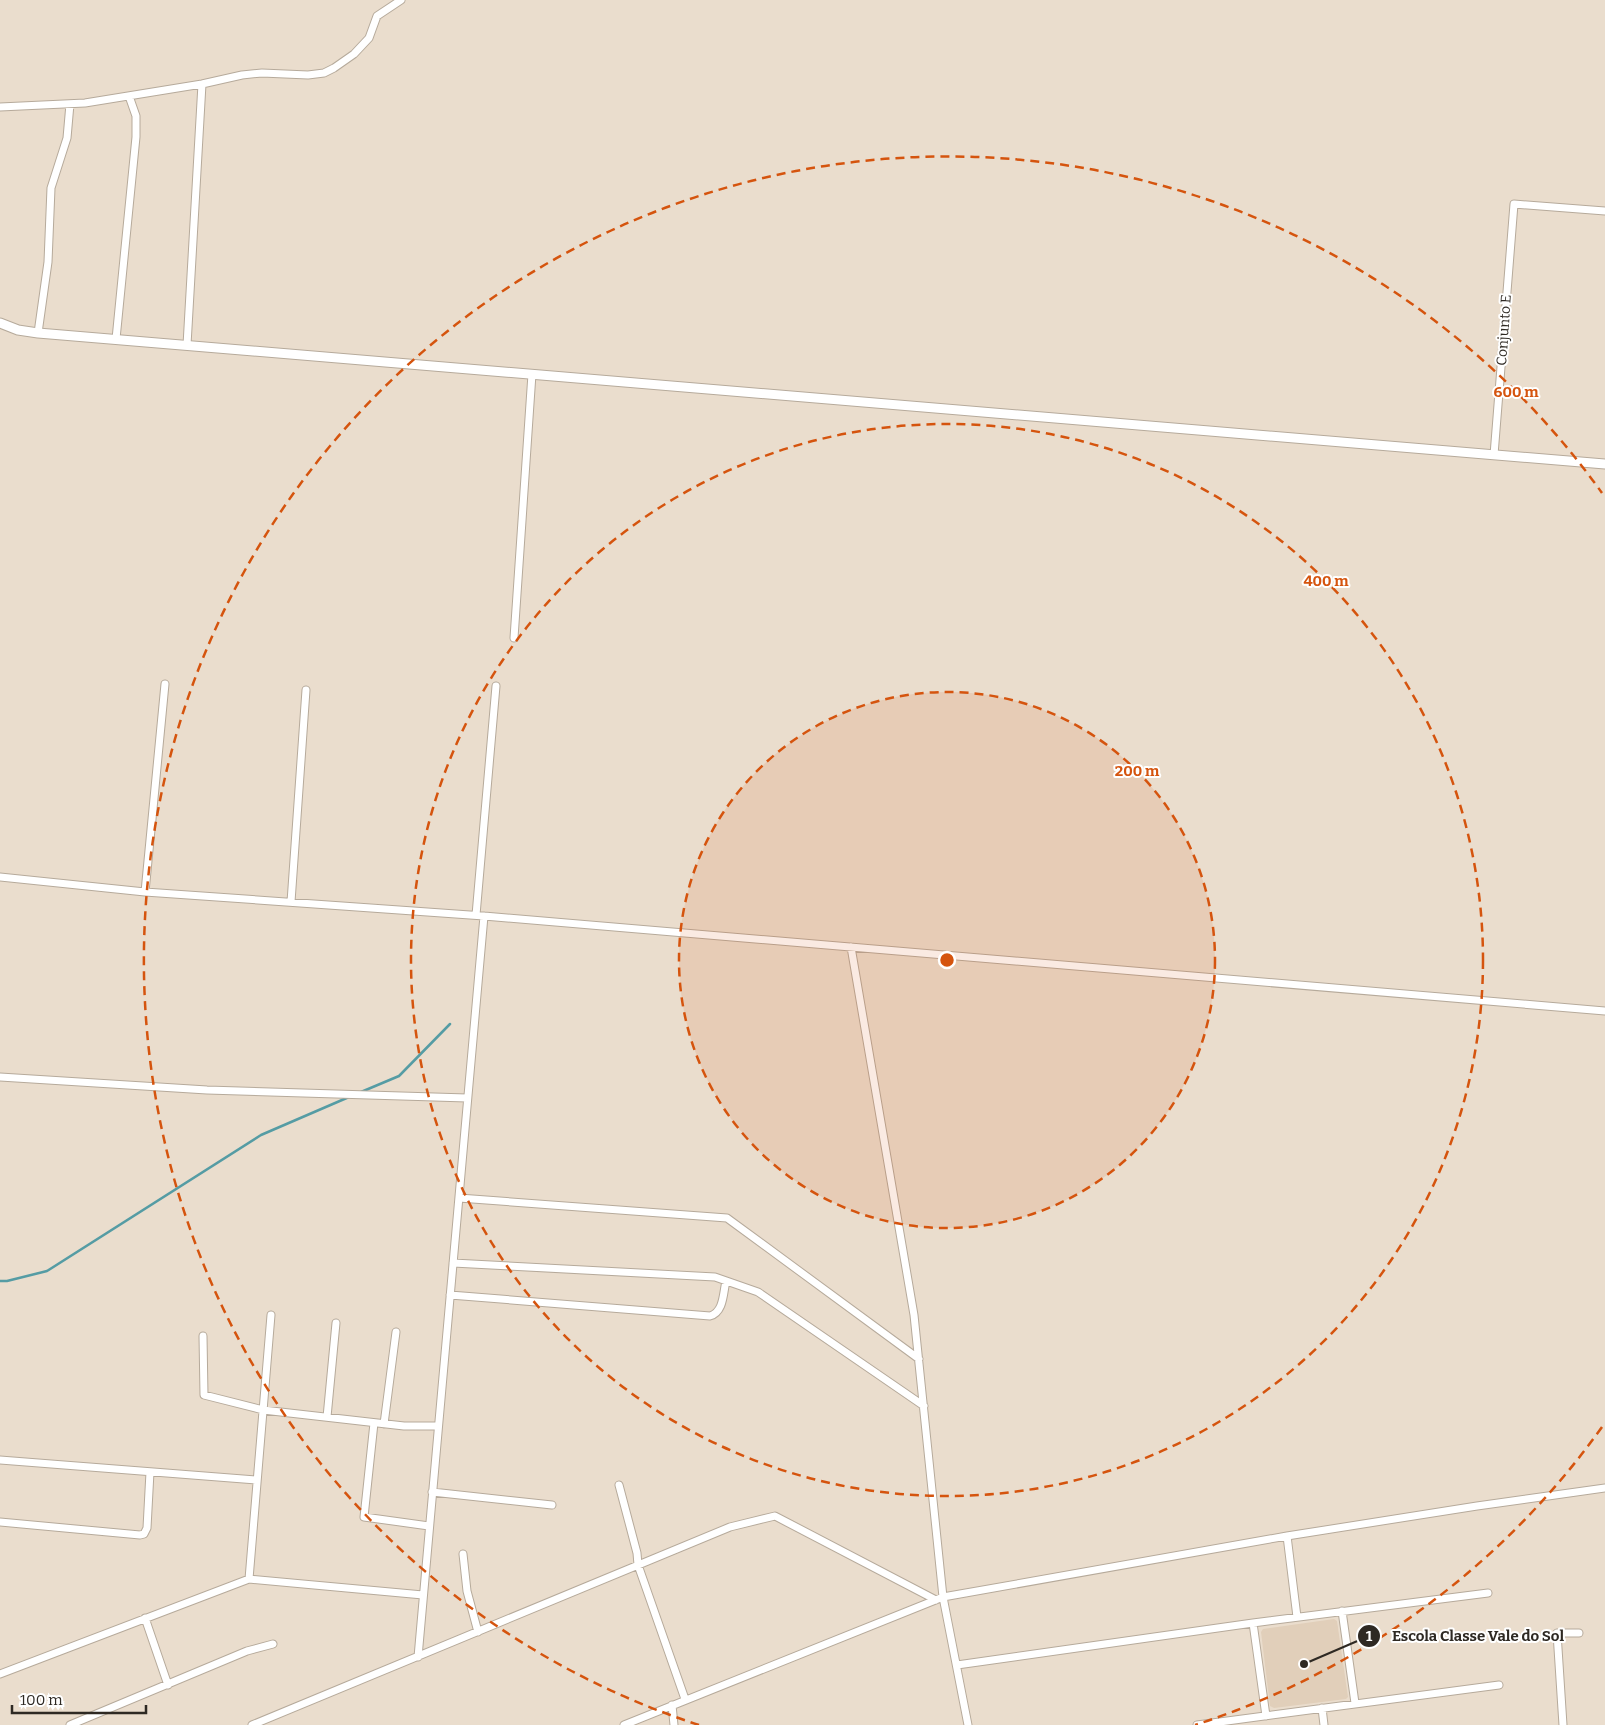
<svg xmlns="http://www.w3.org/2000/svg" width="1605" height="1725" font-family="Bitter,serif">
<rect width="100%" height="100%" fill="#eaddcd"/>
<path fill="#e1cfba" d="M1334 1619 1337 1621 1348 1697 1346 1699 1274 1708 1270 1706 1261 1632 1263 1629Z"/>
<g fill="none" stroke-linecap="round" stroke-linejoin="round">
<path stroke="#559ca4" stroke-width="2.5" d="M361 1092 399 1076 450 1024
M0 1281H7L47 1271 261 1135 349 1097"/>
<defs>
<path id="minor" d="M0 107 85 103 202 84 242 75 262 73 308 75 324 73 334 68 354 54 369 38 377 16 401 0
M38 333 48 262 51 188 67 138 70 104
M116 339 136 137V116L129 96
M187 345 202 84
M1494 455 1514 204 1605 211
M514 638 532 374
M0 877 145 892 484 916 1605 1011
M145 892 165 684
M291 902 306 690
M476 915 496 686
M851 947 914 1315 943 1597 968 1725
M0 1077 207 1090 467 1098
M459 1198 727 1218 919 1359
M453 1263 715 1277 758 1292 924 1406
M450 1295 710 1316C724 1312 723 1293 726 1281
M203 1336 204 1395 263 1410 404 1426H438
M327 1417 336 1323
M374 1423 364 1517 429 1526
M384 1424 396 1332
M0 1460 257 1480
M619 1485 637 1553 638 1565 685 1699
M432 1492 552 1505
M0 1522 140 1535 144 1534 147 1528 150 1472
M1287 1536 1297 1617
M463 1554 467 1591 478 1632
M249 1579 271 1315
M1342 1611 1355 1703
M145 1618 168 1685
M1253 1623 1266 1716
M418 1657 484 916
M957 1665 1253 1623 1488 1593
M0 1674 249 1579 423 1595
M672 1705 674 1725
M1322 1708 1324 1725
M70 1725 247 1651 273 1644
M252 1725 730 1527 775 1516 936 1600
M624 1725 943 1597 1287 1536 1477 1506 1605 1488
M1197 1725 1499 1685
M1563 1725 1557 1633H1579"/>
<path id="tertiary" d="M0 323 18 330 38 333 1605 464"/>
</defs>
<use href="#minor" stroke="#b6aa9b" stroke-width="9"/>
<use href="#tertiary" stroke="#b6aa9b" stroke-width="11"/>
<use href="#minor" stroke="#fff" stroke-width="7"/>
<use href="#tertiary" stroke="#fff" stroke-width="9"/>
</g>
<circle cx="947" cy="960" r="268" fill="#d5540e" fill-opacity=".12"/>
<g fill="none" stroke="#d5540e" stroke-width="2.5" stroke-dasharray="9 6">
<circle cx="947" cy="960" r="268"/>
<circle cx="947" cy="960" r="536"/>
<path d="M1602 1427A804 804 0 0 1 1195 1725M699 1725A804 804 0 1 1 1602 493"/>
</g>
<g text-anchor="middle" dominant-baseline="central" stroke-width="4" stroke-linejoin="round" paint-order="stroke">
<g font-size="14" fill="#2e2923" stroke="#fff">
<text transform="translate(1504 330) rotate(-86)">Conjunto E</text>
</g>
</g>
<circle cx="947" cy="960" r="8" fill="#d5540e" stroke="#fff" stroke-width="2.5"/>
<g font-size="15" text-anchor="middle" font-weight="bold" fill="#d5540e" stroke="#fff" stroke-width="4" stroke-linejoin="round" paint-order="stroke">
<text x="1516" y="397">600 m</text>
<text x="1326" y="586">400 m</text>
<text x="1137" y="776">200 m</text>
</g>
<path fill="none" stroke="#2e2923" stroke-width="2" d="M1304 1664L1369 1636"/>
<g fill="#2e2923" stroke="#fff" stroke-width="2">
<circle cx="1304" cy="1664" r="5"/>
<circle cx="1369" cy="1636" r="12"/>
</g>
<g font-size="15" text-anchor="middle" font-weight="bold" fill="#fff">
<text x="1369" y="1641">1</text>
</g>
<g font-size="15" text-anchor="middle" font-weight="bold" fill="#2e2923" stroke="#fff" stroke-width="4" stroke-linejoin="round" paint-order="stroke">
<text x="1478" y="1641">Escola Classe Vale do Sol</text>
</g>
<path d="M12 1705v8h134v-8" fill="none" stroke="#2e2923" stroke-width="2.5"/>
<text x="20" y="1705" font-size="15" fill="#2e2923" stroke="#ffffff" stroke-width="4" paint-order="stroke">100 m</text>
</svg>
